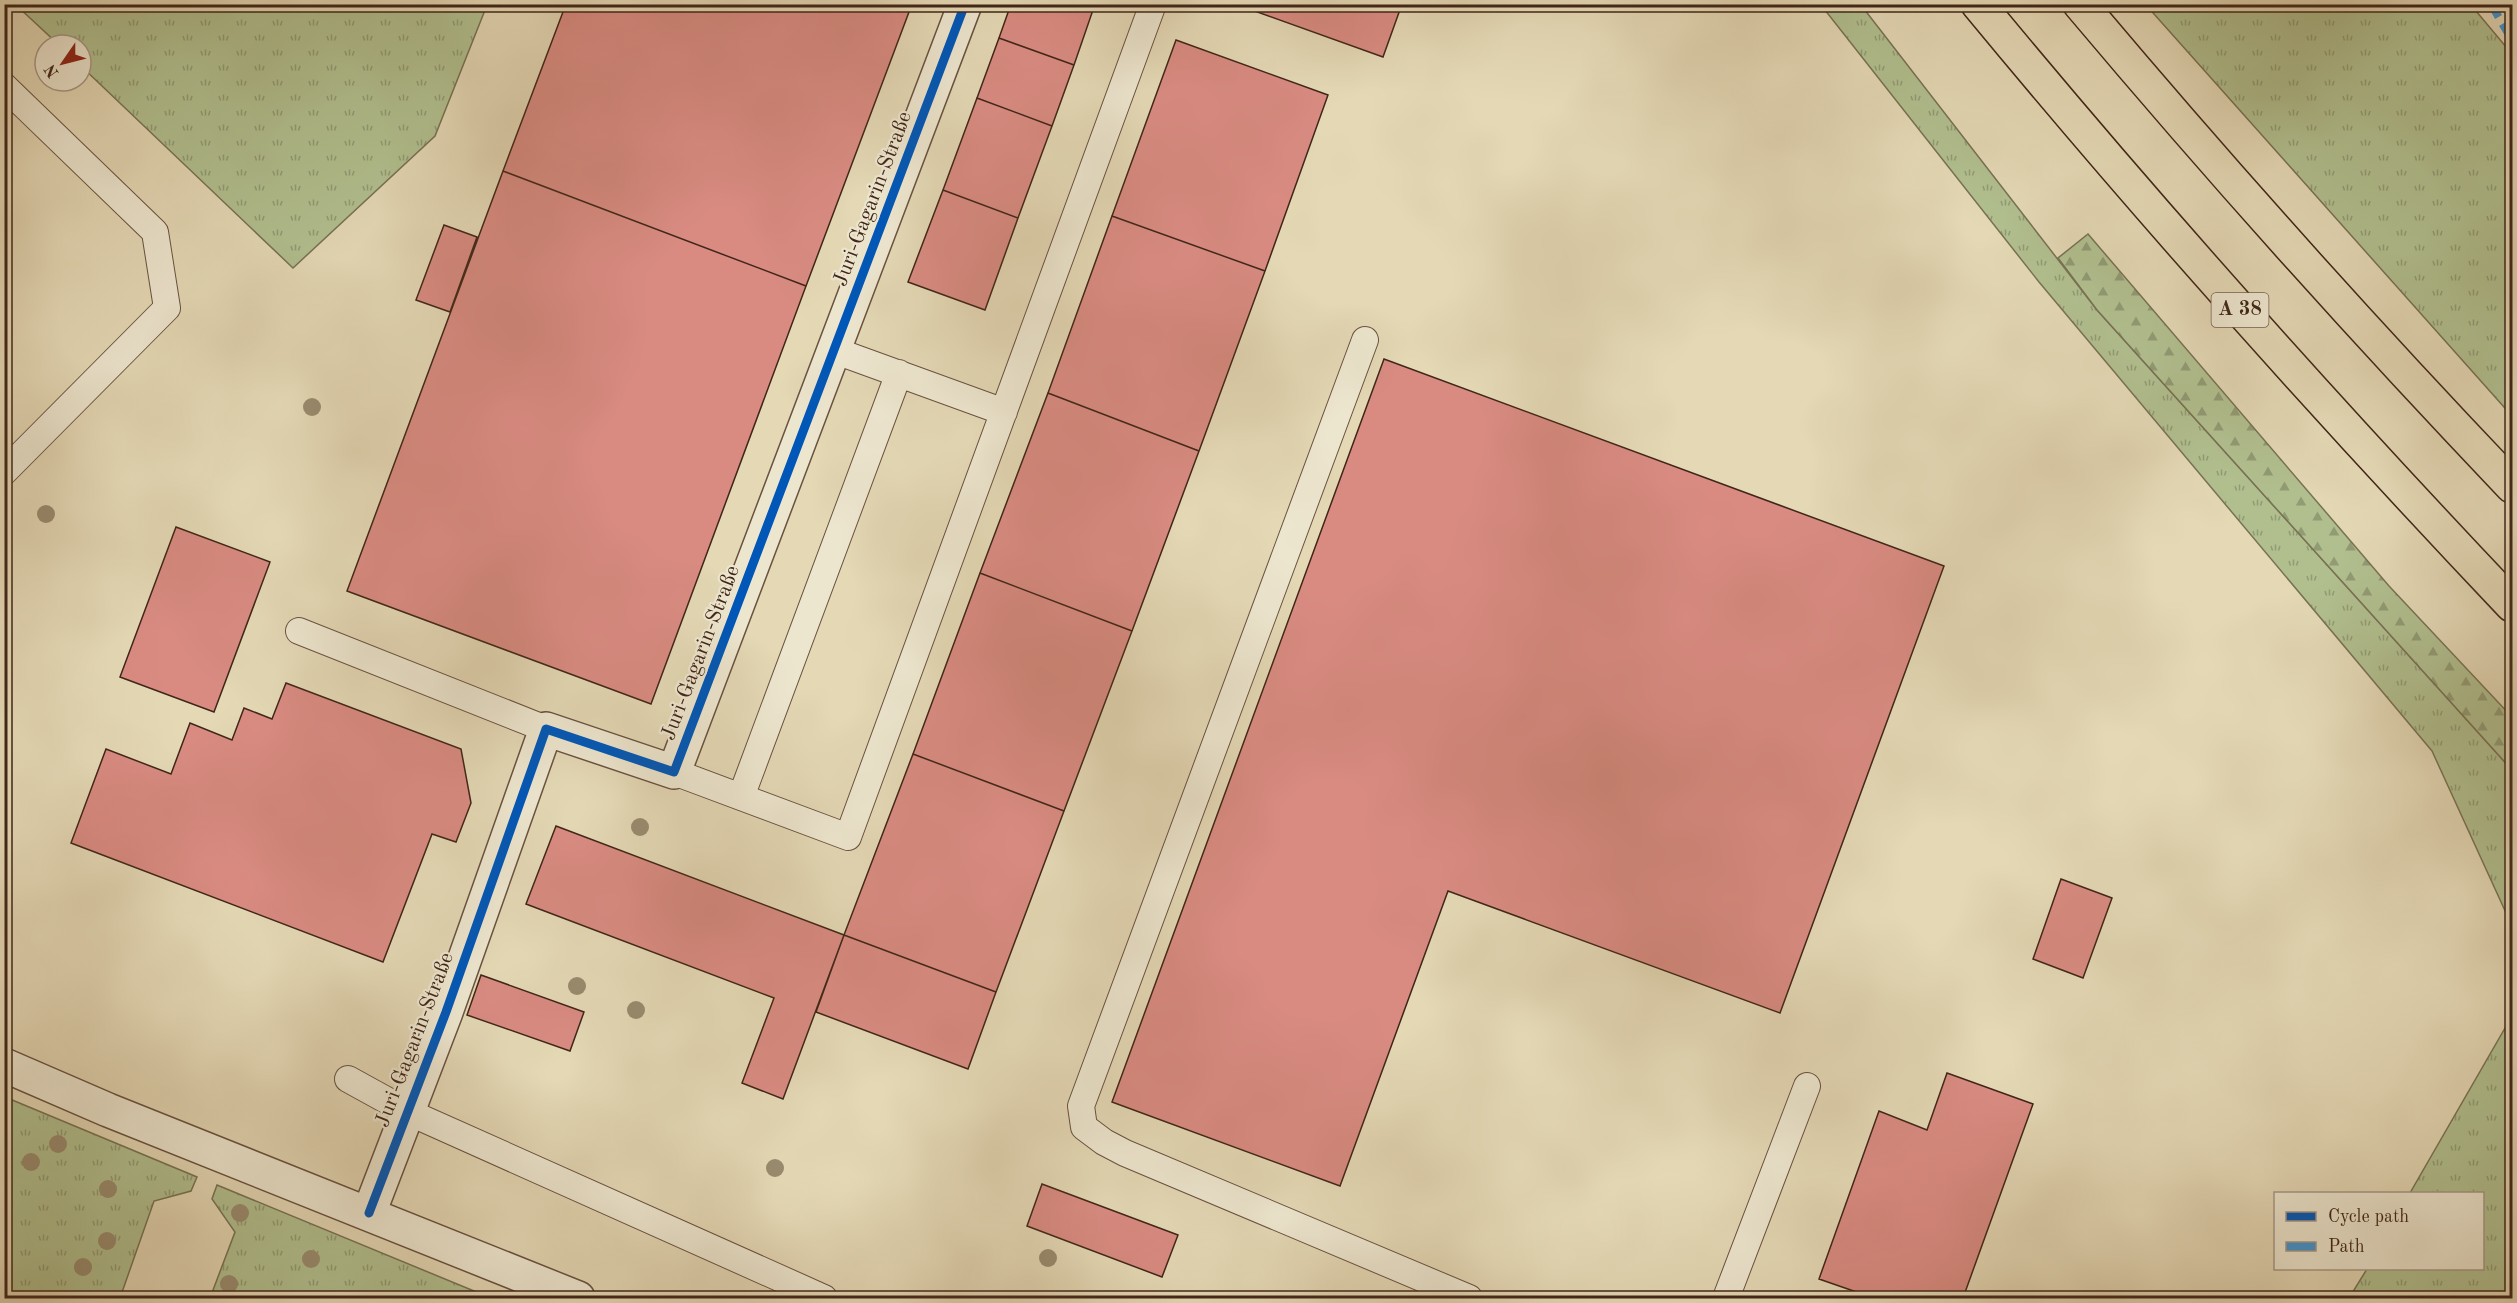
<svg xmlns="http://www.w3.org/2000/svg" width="2517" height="1303" font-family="'Old Standard TT',serif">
<defs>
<pattern id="grass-tufts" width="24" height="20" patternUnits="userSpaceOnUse" patternTransform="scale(1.5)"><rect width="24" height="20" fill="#b1bf8f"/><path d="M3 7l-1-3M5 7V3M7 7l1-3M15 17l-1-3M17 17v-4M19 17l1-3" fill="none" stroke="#919b74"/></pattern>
<pattern id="forest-firs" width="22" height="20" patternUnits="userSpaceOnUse" patternTransform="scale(1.5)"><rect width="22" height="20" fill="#b1bf8f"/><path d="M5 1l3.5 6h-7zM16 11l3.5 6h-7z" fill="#919b74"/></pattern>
</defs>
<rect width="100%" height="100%" fill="#e4d8b5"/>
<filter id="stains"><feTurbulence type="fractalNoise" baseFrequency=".00333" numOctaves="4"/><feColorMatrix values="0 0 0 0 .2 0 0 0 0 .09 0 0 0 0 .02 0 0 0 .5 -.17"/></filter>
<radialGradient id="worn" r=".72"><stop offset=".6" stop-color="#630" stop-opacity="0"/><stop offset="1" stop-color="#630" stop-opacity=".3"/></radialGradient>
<path fill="url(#grass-tufts)" stroke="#787254" stroke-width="1.5" d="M16 5H487L435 136 293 268 81 66V45H59Z
M1821 5H1861L2097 310 2512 770V926L2432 751 2039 282Z
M2146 5H2471L2512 54V416Z
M2512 1016V1298H2349L2367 1269 2482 1268V1194L2410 1193Z
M5 1097 197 1177 191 1191 154 1201 120 1298H5Z
M217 1185 491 1298H210L235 1232 212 1199Z"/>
<path fill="url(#forest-firs)" stroke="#787254" stroke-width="1.5" d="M2088 234 2389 586 2512 717V770L2097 310 2058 258Z"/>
<path fill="#d98b82" stroke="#402619" stroke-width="1.5" d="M566 4H912L806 286 503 171Z
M1011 4H1087L1094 7 1074 65 999 38Z
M1235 4H1402L1383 57Z
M999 38 1074 65 1052 126 977 98Z
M1176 40 1328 95 1265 271 1112 216Z
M977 98 1052 126 1018 218 943 190Z
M503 171 806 286 651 704 347 591Z
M943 190 1018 218 985 310 908 282Z
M1112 216 1265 271 1199 451 1048 393Z
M444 225 477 237 450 312 416 300Z
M1384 359 1944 566 1780 1013 1448 891 1340 1186 1112 1102Z
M1048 393 1199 451 1132 631 980 573Z
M176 527 270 562 214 712 120 677Z
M980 573 1132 631 1064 811 913 754Z
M286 683 461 749 471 803 456 842 432 834 383 962 71 843 106 749 171 774 190 723 232 740 244 708 272 719Z
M913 754 1064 811 996 992 844 935Z
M556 826 844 935 783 1099 742 1083 774 998 526 904Z
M2061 879 2112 898 2083 978 2033 959Z
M844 935 996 992 968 1069 816 1012Z
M481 975 584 1012 570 1051 467 1015Z
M1947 1073 2033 1104 1963 1298H1867L1868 1296 1819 1279 1879 1111 1927 1130Z
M1042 1184 1178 1235 1162 1277 1027 1226Z"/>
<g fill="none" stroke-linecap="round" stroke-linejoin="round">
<defs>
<path id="service" d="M4 86 155 232 167 308 4 472
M1365 340 1081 1106 1084 1127 1104 1142 1125 1153 1469 1298
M836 351 1004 412
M299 631 546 729
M674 772 848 837 1153 4
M741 797 899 373
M348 1079 408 1112 824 1298
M1726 1298 1807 1086"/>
<path id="minor" d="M4 1065 108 1110 578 1298
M369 1213 446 1012 546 729 674 772 965 4"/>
<path id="motorway" d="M1978 4C2149 211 2328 411 2512 605
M2080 4C2219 169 2363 330 2512 486"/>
</defs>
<use href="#service" stroke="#695240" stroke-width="28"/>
<use href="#minor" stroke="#695240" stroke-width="36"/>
<use href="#motorway" stroke="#402619" stroke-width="36"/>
<use href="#service" stroke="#ede6cf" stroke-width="26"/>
<use href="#minor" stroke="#ede6cf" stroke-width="33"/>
<use href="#motorway" stroke="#e4d8b5" stroke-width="33"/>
<path stroke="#3f95d4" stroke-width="8" stroke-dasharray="15 8" stroke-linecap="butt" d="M2491 4 2512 40"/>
<defs>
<path id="cycleway" d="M369 1213 446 1012 546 729 674 772 965 4"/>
</defs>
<use href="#cycleway" stroke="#ede6cf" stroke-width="13"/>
<use href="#cycleway" stroke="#0057b8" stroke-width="9"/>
</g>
<g fill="#998b6f">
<circle cx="312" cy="407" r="9"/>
<circle cx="46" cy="514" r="9"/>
<circle cx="640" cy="827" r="9"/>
<circle cx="577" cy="986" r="9"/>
<circle cx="636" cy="1010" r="9"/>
<circle cx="58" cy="1144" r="9"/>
<circle cx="31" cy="1162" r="9"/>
<circle cx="775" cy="1168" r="9"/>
<circle cx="108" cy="1189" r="9"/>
<circle cx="240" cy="1213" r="9"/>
<circle cx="107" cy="1241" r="9"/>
<circle cx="1048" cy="1258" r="9"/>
<circle cx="311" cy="1259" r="9"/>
<circle cx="83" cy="1267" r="9"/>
<circle cx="229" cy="1284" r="9"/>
</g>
<g text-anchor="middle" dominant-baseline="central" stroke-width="4.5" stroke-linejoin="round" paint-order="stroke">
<rect fill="#ede6cf" stroke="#746050" stroke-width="1.5" x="2211.5" y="293" width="57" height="34" rx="4.5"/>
<g font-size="20" font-weight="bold" fill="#402619">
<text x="2240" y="310">A 38</text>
</g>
<g font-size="21" fill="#402619" stroke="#ede6cf">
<text transform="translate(873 199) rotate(-69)">Juri-Gagarin-Straße</text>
<text transform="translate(701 653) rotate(-69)">Juri-Gagarin-Straße</text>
<text transform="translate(415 1040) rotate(-69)">Juri-Gagarin-Straße</text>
</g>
</g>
<rect width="2517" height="1303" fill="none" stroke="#e4d8b5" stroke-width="24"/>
<rect x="6" y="6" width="2505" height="1291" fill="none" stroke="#402619" stroke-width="3"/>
<rect x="12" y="12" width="2493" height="1279" fill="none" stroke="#402619" stroke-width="1.5"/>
<rect x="2274" y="1192" width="210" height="78" fill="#ede6cf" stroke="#a89986" stroke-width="1.5"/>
<rect x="2286" y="1212" width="30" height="9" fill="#0057b8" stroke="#a89986" stroke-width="1.5"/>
<text x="2328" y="1222" font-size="18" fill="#402619">Cycle path</text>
<rect x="2286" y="1242" width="30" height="9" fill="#3f95d4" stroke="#a89986" stroke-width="1.5"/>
<text x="2328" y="1252" font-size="18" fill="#402619">Path</text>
<g transform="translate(63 63) rotate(235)"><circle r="28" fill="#ede6cf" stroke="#a89986" stroke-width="1.5"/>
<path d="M0-4.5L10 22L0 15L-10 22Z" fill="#8f2418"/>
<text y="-9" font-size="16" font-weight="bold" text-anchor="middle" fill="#402619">N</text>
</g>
<rect width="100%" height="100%" filter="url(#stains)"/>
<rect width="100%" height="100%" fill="url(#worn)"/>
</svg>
